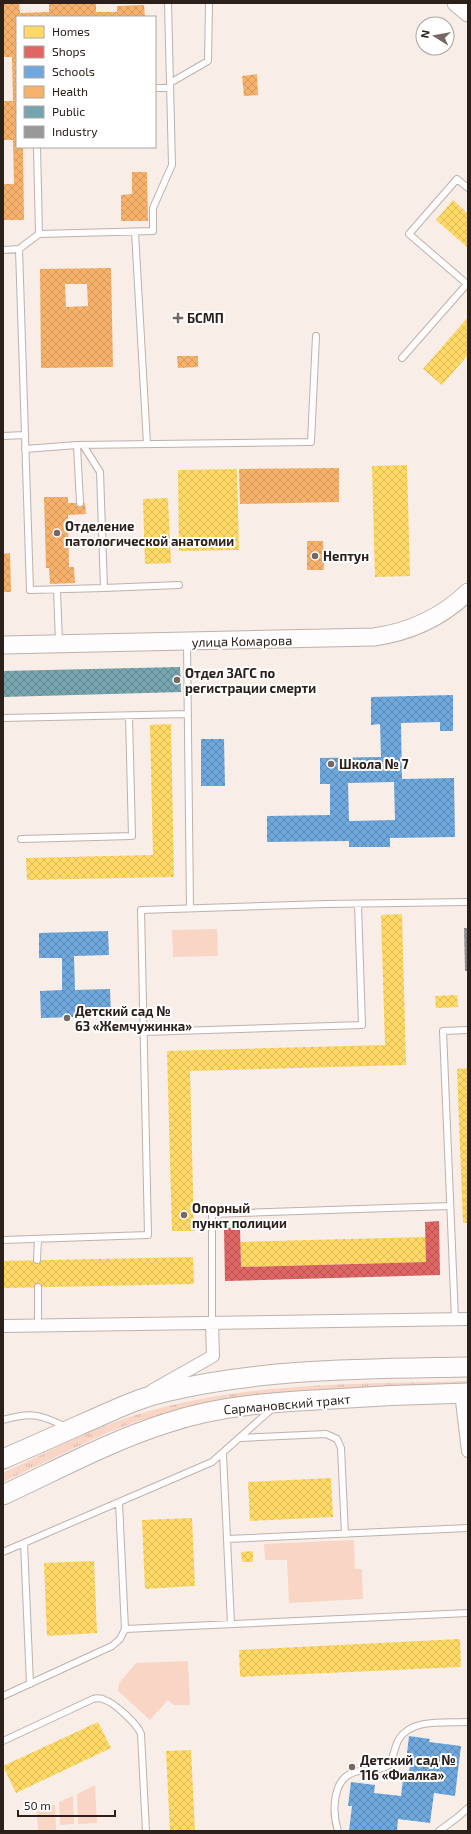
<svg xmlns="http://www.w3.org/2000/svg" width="471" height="1834" font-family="'Exo 2',sans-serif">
<defs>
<pattern id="grass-tufts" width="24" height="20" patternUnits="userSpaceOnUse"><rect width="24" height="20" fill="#f8d5c5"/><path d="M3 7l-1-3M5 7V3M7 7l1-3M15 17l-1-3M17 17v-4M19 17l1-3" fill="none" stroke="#d5b7a9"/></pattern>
<pattern id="homes-cross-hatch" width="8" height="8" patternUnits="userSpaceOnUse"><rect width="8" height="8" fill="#ffd966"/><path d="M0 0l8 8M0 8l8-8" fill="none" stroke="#dbba58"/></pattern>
<pattern id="shops-cross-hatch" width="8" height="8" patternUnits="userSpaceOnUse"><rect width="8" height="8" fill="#e06666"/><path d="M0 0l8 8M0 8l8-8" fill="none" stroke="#b65453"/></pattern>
<pattern id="schools-cross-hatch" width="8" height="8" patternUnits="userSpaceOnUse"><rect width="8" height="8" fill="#6fa8dc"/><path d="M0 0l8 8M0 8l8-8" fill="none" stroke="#5b88b2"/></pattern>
<pattern id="health-cross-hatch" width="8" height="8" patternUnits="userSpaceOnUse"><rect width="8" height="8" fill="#f6b26b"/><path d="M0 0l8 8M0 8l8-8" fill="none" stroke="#d3995c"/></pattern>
<pattern id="public-cross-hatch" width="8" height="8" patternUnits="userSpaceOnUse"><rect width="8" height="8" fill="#76a5af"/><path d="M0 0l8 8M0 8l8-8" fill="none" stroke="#61868e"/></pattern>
<pattern id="industry-cross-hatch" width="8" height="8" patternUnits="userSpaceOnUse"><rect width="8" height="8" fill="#999"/><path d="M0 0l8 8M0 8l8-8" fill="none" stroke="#7d7c7c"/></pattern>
</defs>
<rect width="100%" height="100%" fill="#f9ede8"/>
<path fill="url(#grass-tufts)" d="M468 1381V1388L184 1408 138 1421 104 1434 3 1482V1473C48 1452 94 1427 142 1413 248 1382 358 1384 468 1381Z"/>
<path fill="#f8d5c5" d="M217 929 218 956 173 957 172 930Z
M354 1540 355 1569H362L363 1599 289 1603 287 1560H265L264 1544Z
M188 1661 190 1705H174L168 1700 150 1720 118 1691 119 1683 136 1663Z
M95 1785 97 1823 78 1824 77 1794Z
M73 1796 74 1824 60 1825 59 1802Z
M51 1805H55L56 1831H38L37 1812Z"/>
<path fill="url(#homes-cross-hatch)" d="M453 200 468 214V248L436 220Z
M468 317V355L442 385 423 369Z
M407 465 410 576 375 577 372 466Z
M237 469 239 550 179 551 178 470Z
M168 498 171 563 145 564 143 499Z
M171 724 174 877 27 880 26 858 153 855 150 725Z
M402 914 406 1065 190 1071 194 1231H172L167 1051 385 1045 381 915Z
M457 995 458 1007 436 1008 435 996Z
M468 1068V1223H463L457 1069Z
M426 1237V1262L241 1267 240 1242Z
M193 1257 194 1284 3 1288V1261Z
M331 1478 333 1517 250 1521 248 1482Z
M192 1518 195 1586 145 1589 142 1520Z
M253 1551V1562H242L241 1552Z
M94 1561 97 1633 47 1636 44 1563Z
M460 1639 461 1667 240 1677 239 1650Z
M98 1722 111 1748 16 1793 3 1766Z
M191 1750 195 1831H170L166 1751Z"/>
<path fill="url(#shops-cross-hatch)" d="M439 1221 440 1275 225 1281 224 1228 240 1227 241 1267 426 1262 425 1222Z"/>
<path fill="url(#schools-cross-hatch)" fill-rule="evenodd" d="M453 695V731H440V722L401 723 402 779 454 778 455 837 390 838V847H349V841L267 842V816L330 815V784H320V758L381 757 380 724 371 725V697ZM394 782 395 820 349 821 348 783Z
M201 739H224L225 786H201Z
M108 931 109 955 74 956 75 990 110 989 111 1016 41 1018 40 991 62 990V958H39V933Z
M409 1736 430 1739 429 1742 461 1746 455 1796 434 1793 430 1823 398 1819 397 1831H349L352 1806H348L351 1782 375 1785 374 1793 401 1796 404 1771 409 1772 410 1763 406 1762Z"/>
<path fill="url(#health-cross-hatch)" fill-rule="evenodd" d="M3 3H19L20 13 49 12V3H96V12H117V6L144 5 145 17H17V147H23L24 220H3V184H14L13 140H3V101H13L12 57H3Z
M257 74 258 95 244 96 242 76Z
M132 172H147L148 221H121V195L132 194Z
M111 268 113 367 41 368 40 269ZM65 284H87L88 306 66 307Z
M177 356H198V367L178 368Z
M339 468V502L240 504 239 469Z
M44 497H68V503H85L86 514 68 515 69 567H74L75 583 50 584 49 568H46Z
M307 541H323L324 570H307Z
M10 553 11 592H3V554Z"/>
<path fill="url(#public-cross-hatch)" d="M180 667 181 692 3 697V671Z"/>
<path fill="url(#industry-cross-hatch)" d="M464 928H468V971H465Z"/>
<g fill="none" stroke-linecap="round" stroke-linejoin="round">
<defs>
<path id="lane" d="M170 83 208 61 209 3
M155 88H170
M135 232 147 444
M39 234 153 231V208L172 165 168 3
M19 249 30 590 104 588 100 472 83 445
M3 250 19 249 39 234 37 147
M402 358 467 284 409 234 457 179 468 188
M3 436 25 435
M77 445 80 503
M25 449 77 445 311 442 316 336
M104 588 179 585
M57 590 59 642
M187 643 190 907
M3 718 188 714
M21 839 132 836 129 716
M143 1032 362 1025 358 905
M3 1240 148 1235 141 910 327 904 468 902
M37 1260 38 1239
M38 1287V1325
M455 1319 443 1031 468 1030
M212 1324V1214L450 1206
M3 1420C31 1412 40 1414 66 1427
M240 1438 326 1434 337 1439 341 1448 345 1534
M223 1454 231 1624
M227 1539 468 1528
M24 1543 30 1684
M3 1552 212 1462 274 1407
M125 1629 468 1613
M3 1696 112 1646 120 1639 125 1629 119 1503
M3 1741 93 1699C97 1698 101 1698 105 1700 115 1703 138 1725 141 1734L146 1831
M338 1831C332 1812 332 1778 355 1772 366 1769 379 1772 389 1765 394 1758 394 1747 399 1739 412 1718 446 1723 468 1722
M439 1831 458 1817 468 1808"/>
<path id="street" d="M3 1326 468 1319
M153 1390 213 1356 212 1324
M461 1393 468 1451"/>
<path id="secondary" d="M456 3 468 13
M3 645 374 637C410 632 442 617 468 592"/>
<path id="primary" d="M3 1459C29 1448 55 1436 80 1425 108 1413 135 1399 165 1392 264 1368 367 1369 468 1367
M3 1495C57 1470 110 1441 167 1423 220 1405 276 1402 332 1399 377 1396 422 1394 468 1393"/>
</defs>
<use href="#lane" stroke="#bcb2ad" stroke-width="8"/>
<use href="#street" stroke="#bcb2ad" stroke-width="14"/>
<use href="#secondary" stroke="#bcb2ad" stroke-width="19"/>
<use href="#primary" stroke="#bcb2ad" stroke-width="21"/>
<use href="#lane" stroke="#fefcfc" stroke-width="6"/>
<use href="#street" stroke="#fefcfc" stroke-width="12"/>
<use href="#secondary" stroke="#fefcfc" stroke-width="17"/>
<use href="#primary" stroke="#fefcfc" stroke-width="19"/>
</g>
<g fill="#746863" stroke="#fff" stroke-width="1.5">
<path d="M176 312h4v4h4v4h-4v4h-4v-4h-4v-4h4z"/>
<circle cx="57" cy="533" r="4"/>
<circle cx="315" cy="556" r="4"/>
<circle cx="177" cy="680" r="4"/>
<circle cx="331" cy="764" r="4"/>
<circle cx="67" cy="1018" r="4"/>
<circle cx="184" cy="1215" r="4"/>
<circle cx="352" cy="1767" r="4"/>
</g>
<g text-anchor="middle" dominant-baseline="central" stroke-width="4" stroke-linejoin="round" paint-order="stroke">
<g font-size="13" font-weight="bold" fill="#2c201b" stroke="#fff" text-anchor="start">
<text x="187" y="318">БСМП</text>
<text x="65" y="526">Отделение<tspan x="65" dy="15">патологической анатомии</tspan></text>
<text x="323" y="556">Нептун</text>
<text x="185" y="673">Отдел ЗАГС по<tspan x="185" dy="15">регистрации смерти</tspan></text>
<text x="339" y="764">Школа № 7</text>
<text x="75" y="1011">Детский сад №<tspan x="75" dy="15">63 «Жемчужинка»</tspan></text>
<text x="192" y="1208">Опорный<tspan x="192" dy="15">пункт полиции</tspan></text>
<text x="360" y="1760">Детский сад №<tspan x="360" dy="15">116 «Фиалка»</tspan></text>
</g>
<g font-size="13" fill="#2c201b" stroke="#fff">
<text transform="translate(242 641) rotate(-1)">улица Комарова</text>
<text transform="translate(287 1404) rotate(-5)">Сармановский тракт</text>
</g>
</g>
<rect width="471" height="1834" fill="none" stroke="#2c201b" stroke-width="8"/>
<rect x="16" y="16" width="140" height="132" fill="#ffffff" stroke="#aba6a4"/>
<rect x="24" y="26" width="20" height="12" fill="#ffd966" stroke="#aba6a4"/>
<text x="52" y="36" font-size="12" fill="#2c201b">Homes</text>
<rect x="24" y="46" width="20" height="12" fill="#e06666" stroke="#aba6a4"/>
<text x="52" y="56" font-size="12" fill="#2c201b">Shops</text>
<rect x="24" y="66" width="20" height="12" fill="#6fa8dc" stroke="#aba6a4"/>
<text x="52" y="76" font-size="12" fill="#2c201b">Schools</text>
<rect x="24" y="86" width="20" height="12" fill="#f6b26b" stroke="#aba6a4"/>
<text x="52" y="96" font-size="12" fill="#2c201b">Health</text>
<rect x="24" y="106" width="20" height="12" fill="#76a5af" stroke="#aba6a4"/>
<text x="52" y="116" font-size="12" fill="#2c201b">Public</text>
<rect x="24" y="126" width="20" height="12" fill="#999999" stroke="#aba6a4"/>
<text x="52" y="136" font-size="12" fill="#2c201b">Industry</text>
<g transform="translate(435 36) rotate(281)"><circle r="19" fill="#ffffff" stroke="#aba6a4"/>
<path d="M0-3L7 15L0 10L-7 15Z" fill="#746863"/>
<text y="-6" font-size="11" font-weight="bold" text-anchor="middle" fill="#2c201b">N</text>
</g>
<path d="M18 1810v6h97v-6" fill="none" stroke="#2c201b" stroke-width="2"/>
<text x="24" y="1810" font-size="12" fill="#2c201b" stroke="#ffffff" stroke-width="3" paint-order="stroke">50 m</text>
</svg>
